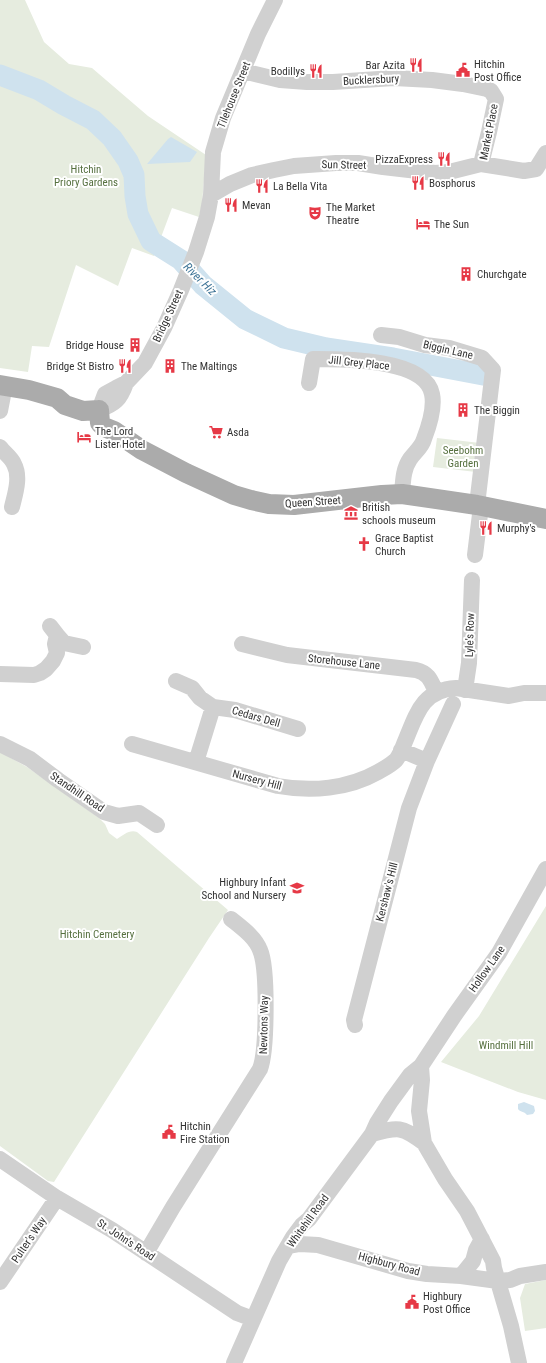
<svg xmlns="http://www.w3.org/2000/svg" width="546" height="1363" font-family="'Roboto Condensed',sans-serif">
<rect width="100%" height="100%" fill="#fff"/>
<path fill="#e6ecdf" d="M0 0H25L44 42 69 64 92 68 148 116 206 155 202 204 199 217 172 208 154 256 132 248 118 286 76 265 49 347 32 346 28 372 0 368V80L26 92 31 80 0 65Z
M437 438 480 443 476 472 433 467Z
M0 752 27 767 99 818 105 824 109 833 117 839C123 835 130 829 137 832L228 910 209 938 54 1182 48 1181 0 1146Z
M546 906V1100L518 1092 441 1062 479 1016Z
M546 1280V1328L525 1331 520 1298 525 1284Z"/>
<path fill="#cfe2ee" d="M171 137 197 152 190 162 147 164 168 139Z
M524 1102 534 1106 535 1111 533 1114 527 1115C524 1111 520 1112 518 1109V1104Z"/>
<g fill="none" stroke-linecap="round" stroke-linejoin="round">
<path stroke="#cfe2ee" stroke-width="21" d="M0 75 39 90 64 105 93 120 112 138 128 161 134 175 135 196 138 214 151 241 181 260 203 285 245 319 284 338 326 348 393 358 483 375"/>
<path stroke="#d0d0d0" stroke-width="16" d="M243 71 280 80 307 82H333L394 78 432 80 463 84 487 89 491 91 496 99 489 132 481 164
M211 195 230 184 252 175 274 170 294 166 336 163H358L383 167 435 173 449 172 481 164 524 171 536 169 546 153
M381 335 399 337 425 345 449 348 482 358 493 370 477 505
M309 383 313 359C341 359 425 358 432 394 435 408 429 426 424 439 422 447 415 452 410 459 403 469 403 482 402 494
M99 410 105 394 116 388 126 383 145 363 164 328 181 290 196 252 207 217 211 195 213 152 223 118 258 34 275 0
M99 410C115 404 120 400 126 383
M0 411 5 385
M0 447C4 453 11 457 14 464 21 477 15 494 12 507
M475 555 481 506
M57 635 64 643 83 647
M242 644 287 655 416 670C429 673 431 681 436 692
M0 674 34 675 40 673 46 669 53 661 57 653 55 644 57 635 50 626
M176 681 192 688 200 698 213 707 196 762
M465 690 469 663 472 580
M213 707 235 710 298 729
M0 744 30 759 58 780 104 812 118 816 139 813 157 825
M132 744 278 786C311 792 348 789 378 772 385 768 391 765 396 760 400 755 402 749 404 744 416 716 421 690 456 688L509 696 524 693H546
M401 750 427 761
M355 1025 354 1020 409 808 427 761 453 704
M421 1066 422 1080 419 1111 424 1143 445 1179 467 1211 493 1261 494 1268 511 1326 519 1363
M372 1134C398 1127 402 1126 424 1143
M0 1159 57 1198 112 1230 237 1313 253 1319
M289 1246 300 1244 318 1245 408 1271 427 1274 461 1276 498 1281 510 1280 520 1276 546 1272
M146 1253 173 1207 260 1069C267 1051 268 968 260 950 255 937 242 928 231 919
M461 1276 473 1261 476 1250 482 1239
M0 1282 57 1198
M234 1363 279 1261 293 1237 302 1225 309 1219 372 1134 377 1123 391 1101 410 1075 421 1066 454 1016 499 953 546 869"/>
<path stroke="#ababab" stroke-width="20" d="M0 385 29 390 57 398 65 405 83 411 99 410
M99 410 100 423 104 427 114 431 142 450 186 473 234 495 251 500 269 504 294 505 382 495 402 494 477 505 546 519"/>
</g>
<defs>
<symbol id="restaurant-bare" viewBox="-9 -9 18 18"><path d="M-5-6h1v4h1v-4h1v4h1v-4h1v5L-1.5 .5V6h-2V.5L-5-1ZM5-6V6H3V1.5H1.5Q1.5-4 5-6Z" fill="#e63946" stroke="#fff" stroke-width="2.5" paint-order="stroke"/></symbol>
<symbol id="civic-bare" viewBox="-9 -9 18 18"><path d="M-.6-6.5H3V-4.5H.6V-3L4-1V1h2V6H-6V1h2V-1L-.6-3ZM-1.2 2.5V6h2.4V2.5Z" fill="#e63946" stroke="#fff" stroke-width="2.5" paint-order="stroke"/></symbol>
<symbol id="theatre-bare" viewBox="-9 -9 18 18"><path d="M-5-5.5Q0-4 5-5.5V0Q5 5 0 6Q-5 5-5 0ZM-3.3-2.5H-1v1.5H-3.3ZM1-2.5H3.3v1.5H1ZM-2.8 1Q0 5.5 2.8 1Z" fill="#e63946" stroke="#fff" stroke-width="2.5" paint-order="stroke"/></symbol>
<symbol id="hotel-bare" viewBox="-9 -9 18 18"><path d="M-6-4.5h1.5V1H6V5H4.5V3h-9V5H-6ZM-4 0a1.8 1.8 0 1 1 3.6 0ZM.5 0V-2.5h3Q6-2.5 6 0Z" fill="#e63946" stroke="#fff" stroke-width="2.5" paint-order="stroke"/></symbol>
<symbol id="building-bare" viewBox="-9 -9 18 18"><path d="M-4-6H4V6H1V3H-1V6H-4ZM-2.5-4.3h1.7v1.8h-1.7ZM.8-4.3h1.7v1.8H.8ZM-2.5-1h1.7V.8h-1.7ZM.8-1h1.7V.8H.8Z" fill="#e63946" stroke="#fff" stroke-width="2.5" paint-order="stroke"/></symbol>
<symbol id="supermarket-bare" viewBox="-9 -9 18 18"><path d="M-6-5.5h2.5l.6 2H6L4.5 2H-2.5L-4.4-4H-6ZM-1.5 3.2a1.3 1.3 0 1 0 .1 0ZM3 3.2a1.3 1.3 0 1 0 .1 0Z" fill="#e63946" stroke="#fff" stroke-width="2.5" paint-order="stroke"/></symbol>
<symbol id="museum-bare" viewBox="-9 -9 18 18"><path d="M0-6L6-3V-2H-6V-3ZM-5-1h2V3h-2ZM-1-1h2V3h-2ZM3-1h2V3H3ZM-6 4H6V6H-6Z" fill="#e63946" stroke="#fff" stroke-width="2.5" paint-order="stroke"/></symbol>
<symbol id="church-bare" viewBox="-9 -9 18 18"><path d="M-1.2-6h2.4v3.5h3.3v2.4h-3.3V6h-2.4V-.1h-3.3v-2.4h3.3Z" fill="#e63946" stroke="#fff" stroke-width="2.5" paint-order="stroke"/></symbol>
<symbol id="school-bare" viewBox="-9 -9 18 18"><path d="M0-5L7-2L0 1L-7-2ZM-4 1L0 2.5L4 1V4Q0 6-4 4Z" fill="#e63946" stroke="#fff" stroke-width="2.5" paint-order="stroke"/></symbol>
</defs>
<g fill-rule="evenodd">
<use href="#restaurant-bare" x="406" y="55" width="20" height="20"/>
<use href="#civic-bare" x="453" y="60" width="20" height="20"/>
<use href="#restaurant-bare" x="306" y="61" width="20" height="20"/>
<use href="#restaurant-bare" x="434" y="149" width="20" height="20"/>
<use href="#restaurant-bare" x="408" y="173" width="20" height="20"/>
<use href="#restaurant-bare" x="252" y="176" width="20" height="20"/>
<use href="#restaurant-bare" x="221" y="195" width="20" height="20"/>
<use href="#theatre-bare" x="305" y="203" width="20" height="20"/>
<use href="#hotel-bare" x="413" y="214" width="20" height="20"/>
<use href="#building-bare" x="456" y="264" width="20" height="20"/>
<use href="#building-bare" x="125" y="335" width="20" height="20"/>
<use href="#restaurant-bare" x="115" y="356" width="20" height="20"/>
<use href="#building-bare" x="160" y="356" width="20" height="20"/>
<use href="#building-bare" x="453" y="400" width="20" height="20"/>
<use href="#supermarket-bare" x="206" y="422" width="20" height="20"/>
<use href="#hotel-bare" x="74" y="427" width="20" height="20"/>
<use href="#museum-bare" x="341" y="503" width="20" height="20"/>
<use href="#restaurant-bare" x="476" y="518" width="20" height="20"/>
<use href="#church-bare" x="354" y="534" width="20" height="20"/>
<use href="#school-bare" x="287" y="878" width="20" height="20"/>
<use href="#civic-bare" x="159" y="1122" width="20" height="20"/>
<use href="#civic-bare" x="402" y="1292" width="20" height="20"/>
</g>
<g text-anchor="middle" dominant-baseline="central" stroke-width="4" stroke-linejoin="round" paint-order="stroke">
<g font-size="11" fill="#333" stroke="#fff" text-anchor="start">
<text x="474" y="64">Hitchin<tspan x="474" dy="13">Post Office</tspan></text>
<text x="405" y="65" text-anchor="end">Bar Azita</text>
<text x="305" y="71" text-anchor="end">Bodillys</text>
<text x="433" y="159" text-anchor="end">PizzaExpress</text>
<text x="429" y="183">Bosphorus</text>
<text x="273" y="186">La Bella Vita</text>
<text x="242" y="205">Mevan</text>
<text x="326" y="207">The Market<tspan x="326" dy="13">Theatre</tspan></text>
<text x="434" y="224">The Sun</text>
<text x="477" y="274">Churchgate</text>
<text x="124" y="345" text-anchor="end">Bridge House</text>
<text x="114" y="366" text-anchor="end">Bridge St Bistro</text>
<text x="181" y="366">The Maltings</text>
<text x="474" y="410">The Biggin</text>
<text x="95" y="431">The Lord<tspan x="95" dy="13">Lister Hotel</tspan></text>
<text x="227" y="432">Asda</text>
<text x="362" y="507">British<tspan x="362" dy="13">schools museum</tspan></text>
<text x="497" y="528">Murphy's</text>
<text x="375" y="538">Grace Baptist<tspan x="375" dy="13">Church</tspan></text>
<text x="286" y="882" text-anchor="end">Highbury Infant<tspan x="286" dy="13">School and Nursery</tspan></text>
<text x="180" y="1126">Hitchin<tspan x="180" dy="13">Fire Station</tspan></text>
<text x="423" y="1296">Highbury<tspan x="423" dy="13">Post Office</tspan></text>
</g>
<g font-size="11" fill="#333" stroke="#fff">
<text transform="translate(371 80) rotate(-3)">Bucklersbury</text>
<text transform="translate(234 95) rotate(-68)">Tilehouse Street</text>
<text transform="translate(489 132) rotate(-79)">Market Place</text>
<text transform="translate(344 165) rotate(1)">Sun Street</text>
<text transform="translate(168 316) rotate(-65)">Bridge Street</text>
<text transform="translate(448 350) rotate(13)">Biggin Lane</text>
<text transform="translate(359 363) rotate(6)">Jill Grey Place</text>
<text transform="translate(313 502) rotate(-4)">Queen Street</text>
<text transform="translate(470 635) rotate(-88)">Lyle's Row</text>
<text transform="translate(344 662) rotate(6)">Storehouse Lane</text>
<text transform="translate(256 717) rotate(16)">Cedars Dell</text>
<text transform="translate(257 780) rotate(15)">Nursery Hill</text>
<text transform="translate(77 792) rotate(34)">Standhill Road</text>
<text transform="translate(387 892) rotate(-76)">Kershaw's Hill</text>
<text transform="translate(487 969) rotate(-55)">Hollow Lane</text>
<text transform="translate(264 1025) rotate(-89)">Newtons Way</text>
<text transform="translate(308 1221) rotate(-54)">Whitehill Road</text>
<text transform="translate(29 1240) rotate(-56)">Pulter's Way</text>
<text transform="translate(126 1240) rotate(33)">St. John's Road</text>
<text transform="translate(389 1264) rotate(15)">Highbury Road</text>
</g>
<g font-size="11" fill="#56703f" stroke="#fff">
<text x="86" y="169">Hitchin<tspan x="86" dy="13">Priory Gardens</tspan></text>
<text x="463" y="450">Seebohm<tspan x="463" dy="13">Garden</tspan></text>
<text x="97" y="934">Hitchin Cemetery</text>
<text x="506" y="1045">Windmill Hill</text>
</g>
<g font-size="12" font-style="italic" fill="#3f7597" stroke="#fff">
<text transform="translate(200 279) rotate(45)">River Hiz</text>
</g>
</g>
</svg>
